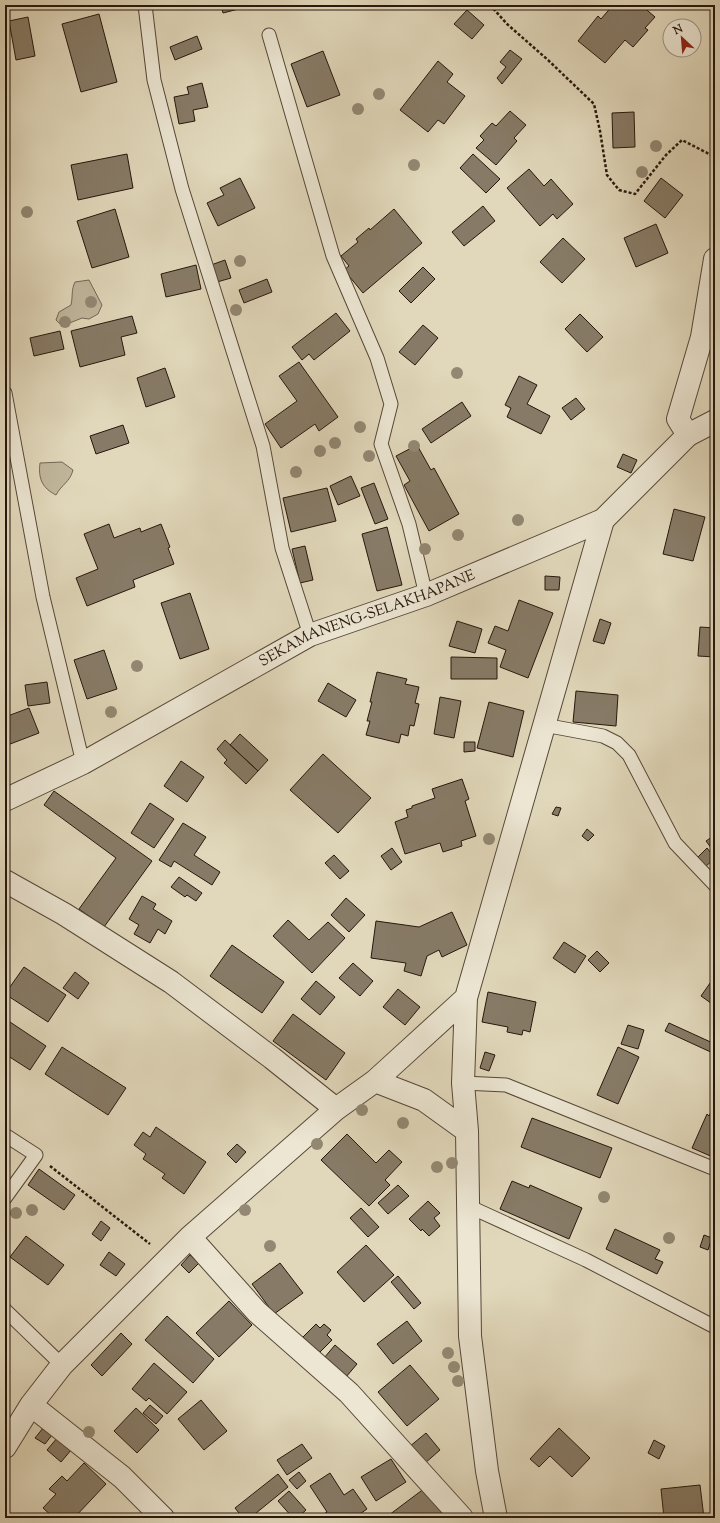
<svg xmlns="http://www.w3.org/2000/svg" width="720" height="1523" font-family="'Sorts Mill Goudy',serif">
<rect width="100%" height="100%" fill="#e1d8bb"/>
<filter id="stains"><feTurbulence type="fractalNoise" baseFrequency=".005" numOctaves="4"/><feColorMatrix values="0 0 0 0 .2 0 0 0 0 .09 0 0 0 0 .02 0 0 0 .5 -.17"/></filter>
<radialGradient id="worn" r=".72"><stop offset=".6" stop-color="#630" stop-opacity="0"/><stop offset="1" stop-color="#630" stop-opacity=".3"/></radialGradient>
<path fill="#c1b79d" stroke="#746755" d="M89 280 102 305 98 314 89 319 82 318 62 326 56 320 59 312 71 305C73 296 71 290 75 282Z
M62 462 73 470C70 482 62 484 56 495 42 488 38 478 40 463Z"/>
<path fill="#877b67" stroke="#26170d" d="M221 5H254L223 13Z
M613 5H641L655 17 645 28 648 30 633 47 625 40 605 63 578 41 598 16 601 19Z
M467 10 484 25 472 39 454 24Z
M99 14 117 82 81 92 62 24Z
M28 17 35 56 16 60 9 21Z
M197 36 202 49 175 60 170 47Z
M510 50 522 59 502 84 497 78 506 67 500 62Z
M323 51 340 95 307 107 291 64Z
M438 61 453 74 447 82 465 96 444 124 438 120 428 132 400 110Z
M202 83 208 107 193 110 195 121 179 124 174 97 189 94 187 87Z
M510 111 526 125 514 138 517 141 496 165 476 148 484 140 480 136 492 123 496 126Z
M634 112 635 147 613 148 612 113Z
M127 154 133 188 78 200 71 165Z
M473 154 500 179 486 193 460 168Z
M529 169 544 186 551 179 573 204 557 219 553 214 540 226 507 188Z
M240 178 255 208 218 226 207 203 224 195 220 188Z
M661 178 683 195 665 218 644 201Z
M483 206 495 221 464 246 452 232Z
M115 209 129 257 92 268 77 221Z
M394 209 422 243 363 293 344 270 349 266 341 256 358 242 356 239 369 228 370 230Z
M656 224 668 253 636 267 624 238Z
M563 238 585 259 562 283 540 262Z
M225 260 231 278 217 282 211 265Z
M196 265 201 289 166 297 161 274Z
M423 267 435 279 411 303 399 291Z
M267 279 272 292 244 303 239 290Z
M336 313 350 331 314 360 309 354 302 360 292 347Z
M580 314 603 337 587 352 565 329Z
M132 316 137 333 121 337 125 355 80 367 71 331Z
M423 325 438 338 415 365 399 352Z
M60 331 64 349 34 356 30 338Z
M299 362 338 417 319 431 315 424 281 448 265 424 297 401 279 376Z
M165 368 175 397 146 407 137 378Z
M519 376 537 385 527 404 550 416 541 434 507 417 511 408 505 405Z
M576 398 585 409 571 420 562 408Z
M462 402 471 416 431 443 422 429Z
M123 425 129 443 96 454 90 436Z
M417 445 431 470 434 468 459 514 429 531 404 485 410 481 396 456Z
M623 454 637 460 631 473 617 467Z
M351 476 360 496 338 505 330 486Z
M374 483 388 519 375 524 361 488Z
M327 488 336 521 291 532 283 498Z
M674 509 705 517 693 561 663 554Z
M109 524 114 538 140 528 141 532 161 524 170 547 168 548 174 564 133 580 135 587 87 606 76 578 98 569 84 534Z
M387 527 402 585 377 591 362 534Z
M305 546 313 580 300 583 292 549Z
M545 576 560 577 559 590H545Z
M190 593 209 649 180 659 161 603Z
M519 600 553 613 528 678 500 667 506 650 488 643 495 626 508 631Z
M600 619 611 623 604 644 593 641Z
M457 621 482 629 475 653 449 646Z
M700 627 715 628V657L698 656Z
M104 650 117 689 87 699 74 660Z
M451 657 497 658V679H451Z
M377 672 407 679 405 684 419 687 415 703 419 704 414 726 410 725 408 736 401 734 399 743 366 735 370 721H367L372 702H370Z
M47 682 50 703 28 706 25 685Z
M328 683 356 700 346 717 318 701Z
M576 691 618 695 616 726 573 722Z
M440 697 461 701 454 738 434 734Z
M489 702 524 711 513 757 477 748Z
M29 708 39 733 5 746V717Z
M240 734 268 760 258 771 230 745Z
M225 740 258 771 246 784 224 763 227 760 217 749Z
M464 742H475V751L464 752Z
M323 754 371 798 338 833 290 790Z
M181 761 204 777 187 802 164 786Z
M462 779 469 799 465 801 476 836 461 841 462 846 443 852 440 843 405 854 395 822 408 817 406 810 412 808V806L435 798 432 789Z
M54 791 152 861 104 927 79 909 116 858 44 805Z
M150 803 174 819 154 848 131 833Z
M556 807 561 808 558 816 552 814Z
M183 823 206 837 194 855 220 872 212 885 174 861 171 867 159 860Z
M587 829 594 835 588 841 582 836Z
M715 835V853L706 841Z
M392 848 402 862 391 870 381 856Z
M707 848 715 858 704 868 696 859Z
M334 855 349 871 340 879 325 863Z
M179 877 202 893 196 901 187 895 185 897 171 887Z
M142 896 156 904 153 909 172 921 165 934 158 929 150 943 134 934 139 925 129 919Z
M346 898 365 915 349 932 331 915Z
M452 912 467 945 442 957 439 950 427 956 421 976 404 971 406 963 371 958 376 921 419 927Z
M288 920 309 940 328 922 345 938 312 973 273 936Z
M564 942 586 956 575 973 553 958Z
M232 945 284 982 262 1013 210 976Z
M597 951 609 963 600 972 588 960Z
M353 963 373 981 360 996 339 978Z
M24 967 66 995 48 1022 5 994Z
M75 972 89 983 78 999 63 988Z
M715 976V1006L701 996Z
M316 981 335 997 320 1015 301 999Z
M398 989 420 1007 405 1025 383 1007Z
M488 992 536 1002 530 1032 523 1030 522 1035 507 1032 508 1027 482 1022Z
M293 1014 345 1053 326 1080 273 1041Z
M7 1020 46 1046 30 1070 5 1054V1023Z
M669 1023 715 1044V1054L665 1031Z
M628 1025 644 1030 638 1049 621 1044Z
M62 1047 126 1088 108 1115 45 1074Z
M618 1047 639 1057 618 1104 597 1095Z
M485 1052 495 1055 489 1071 480 1068Z
M715 1104V1158L692 1148 707 1114 709 1116Z
M532 1118 612 1148 600 1178 521 1147Z
M156 1127 206 1162 184 1194 162 1178 165 1174 143 1159 146 1154 134 1145 143 1132 150 1137Z
M347 1134 376 1163 389 1150 402 1162 385 1180 390 1185 369 1206 321 1160Z
M237 1144 246 1152 236 1163 227 1154Z
M39 1169 75 1195 64 1210 28 1185Z
M512 1181 529 1188 530 1185 582 1208 569 1239 500 1209Z
M398 1185 409 1196 388 1214 378 1203Z
M428 1201 440 1213 434 1218 440 1226 429 1236 422 1229 421 1231 409 1219Z
M361 1208 379 1227 368 1237 350 1218Z
M101 1221 110 1228 101 1241 92 1234Z
M615 1229 660 1250 655 1259 663 1262 657 1274 606 1249Z
M704 1235 712 1238 708 1250 700 1247Z
M26 1236 64 1265 48 1285 10 1257Z
M366 1245 394 1275 364 1302 337 1272Z
M109 1252 125 1264 116 1276 100 1265Z
M190 1255 199 1263 189 1273 181 1265Z
M280 1263 303 1293 274 1314 252 1284Z
M398 1276 421 1303 414 1309 391 1282Z
M229 1301 252 1325 219 1357 196 1333Z
M167 1316 214 1359 193 1383 145 1340Z
M407 1321 422 1341 393 1364 377 1344Z
M316 1324 320 1328 324 1324 331 1330 327 1335 332 1340 319 1353 303 1337Z
M121 1333 132 1344 102 1376 91 1365Z
M335 1345 357 1364 346 1377 324 1358Z
M154 1363 187 1392 167 1414 149 1398 146 1401 132 1389Z
M410 1365 439 1399 407 1426 378 1392Z
M5 1368 10 1371 5 1379Z
M201 1400 227 1431 204 1450 178 1419Z
M150 1405 163 1416 156 1424 143 1413Z
M136 1408 159 1430 137 1453 114 1431Z
M43 1428 52 1435 45 1444 35 1438Z
M559 1428 590 1458 572 1477 550 1456 539 1467 530 1459Z
M426 1433 440 1450 424 1464 409 1447Z
M58 1437 72 1449 61 1462 47 1450Z
M654 1440 665 1446 659 1459 648 1453Z
M302 1444 312 1458 287 1475 277 1460Z
M391 1459 406 1482 376 1501 361 1477Z
M84 1463 106 1484 74 1518H54L43 1508 56 1494 49 1489 62 1476 67 1481Z
M299 1472 306 1481 297 1489 289 1480Z
M330 1473 344 1495 353 1489 367 1509 354 1518H324L322 1515 327 1512 310 1486Z
M278 1474 288 1487 250 1518H243L235 1508Z
M700 1485 704 1518H664L661 1489Z
M425 1488 443 1512 434 1518H428L424 1513 417 1518H391L389 1515Z
M289 1491 306 1510 297 1518H293L278 1501Z"/>
<g fill="none" stroke-linecap="round" stroke-linejoin="round">
<defs>
<path id="service" d="M145 5 154 80 182 189 263 446 282 548 310 635
M269 35 333 256 377 358 391 404 381 444 409 524 426 595
M5 393 43 597 83 763
M544 725 603 736 617 743 629 755 675 843 715 885
M463 1083 506 1085 715 1169
M5 1135 36 1155 5 1198
M468 1206 586 1260 715 1327
M5 1310 62 1365"/>
<path id="minor" d="M688 435 678 419 702 337 715 259
M5 881 64 914 171 982 272 1058 336 1109
M466 998 463 1083 467 1131 470 1336 487 1471 496 1518
M375 1081 424 1100 467 1131
M190 1237 257 1312 349 1393 462 1518
M31 1405 122 1477 163 1518
M5 1447 31 1405 62 1365 190 1237 336 1109 375 1081 466 998 603 520"/>
<g id="tertiary">
<path id="s1" d="M5 800 83 763 310 635 426 595 603 520 688 435 715 421"/>
</g>
</defs>
<use href="#service" stroke="#554738" stroke-width="15"/>
<use href="#minor" stroke="#554738" stroke-width="24"/>
<use href="#tertiary" stroke="#554738" stroke-width="24"/>
<path stroke="#26170d" stroke-width="2.5" stroke-dasharray="3 2" stroke-linecap="butt" d="M490 5 507 24 548 60 594 104 600 131 607 175 619 190 635 194 666 155 682 140 715 157
M50 1166 150 1244"/>
<use href="#service" stroke="#ece6d3" stroke-width="13"/>
<use href="#minor" stroke="#ece6d3" stroke-width="22"/>
<use href="#tertiary" stroke="#ece6d3" stroke-width="22"/>
</g>
<g fill="#938873">
<circle cx="379" cy="94" r="6"/>
<circle cx="358" cy="109" r="6"/>
<circle cx="656" cy="146" r="6"/>
<circle cx="414" cy="165" r="6"/>
<circle cx="642" cy="172" r="6"/>
<circle cx="27" cy="212" r="6"/>
<circle cx="240" cy="261" r="6"/>
<circle cx="91" cy="302" r="6"/>
<circle cx="236" cy="310" r="6"/>
<circle cx="65" cy="322" r="6"/>
<circle cx="457" cy="373" r="6"/>
<circle cx="360" cy="427" r="6"/>
<circle cx="335" cy="443" r="6"/>
<circle cx="414" cy="446" r="6"/>
<circle cx="320" cy="451" r="6"/>
<circle cx="369" cy="456" r="6"/>
<circle cx="296" cy="472" r="6"/>
<circle cx="518" cy="520" r="6"/>
<circle cx="458" cy="535" r="6"/>
<circle cx="425" cy="549" r="6"/>
<circle cx="137" cy="666" r="6"/>
<circle cx="111" cy="712" r="6"/>
<circle cx="489" cy="839" r="6"/>
<circle cx="362" cy="1110" r="6"/>
<circle cx="403" cy="1123" r="6"/>
<circle cx="317" cy="1144" r="6"/>
<circle cx="452" cy="1163" r="6"/>
<circle cx="437" cy="1167" r="6"/>
<circle cx="604" cy="1197" r="6"/>
<circle cx="32" cy="1210" r="6"/>
<circle cx="245" cy="1210" r="6"/>
<circle cx="16" cy="1213" r="6"/>
<circle cx="669" cy="1238" r="6"/>
<circle cx="270" cy="1246" r="6"/>
<circle cx="448" cy="1353" r="6"/>
<circle cx="454" cy="1367" r="6"/>
<circle cx="458" cy="1381" r="6"/>
<circle cx="89" cy="1432" r="6"/>
</g>
<g text-anchor="middle" dominant-baseline="central" stroke-width="4" stroke-linejoin="round" paint-order="stroke">
<g font-size="15" fill="#26170d" stroke="#ece6d3">
<text stroke="none"><textPath href="#s1" startOffset="406">SEKAMANENG-SELAKHAPANE</textPath></text>
</g>
</g>
<rect width="720" height="1523" fill="none" stroke="#e1d8bb" stroke-width="20"/>
<rect x="6" y="6" width="708" height="1511" fill="none" stroke="#26170d" stroke-width="2"/>
<rect x="10" y="10" width="700" height="1503" fill="none" stroke="#26170d"/>
<g transform="translate(682 38) rotate(334)"><circle r="19" fill="#ece6d3" stroke="#9d9384"/>
<path d="M0-3L7 15L0 10L-7 15Z" fill="#8f2418"/>
<text y="-6" font-size="11" font-weight="bold" text-anchor="middle" fill="#26170d">N</text>
</g>
<rect width="100%" height="100%" filter="url(#stains)"/>
<rect width="100%" height="100%" fill="url(#worn)"/>
</svg>
